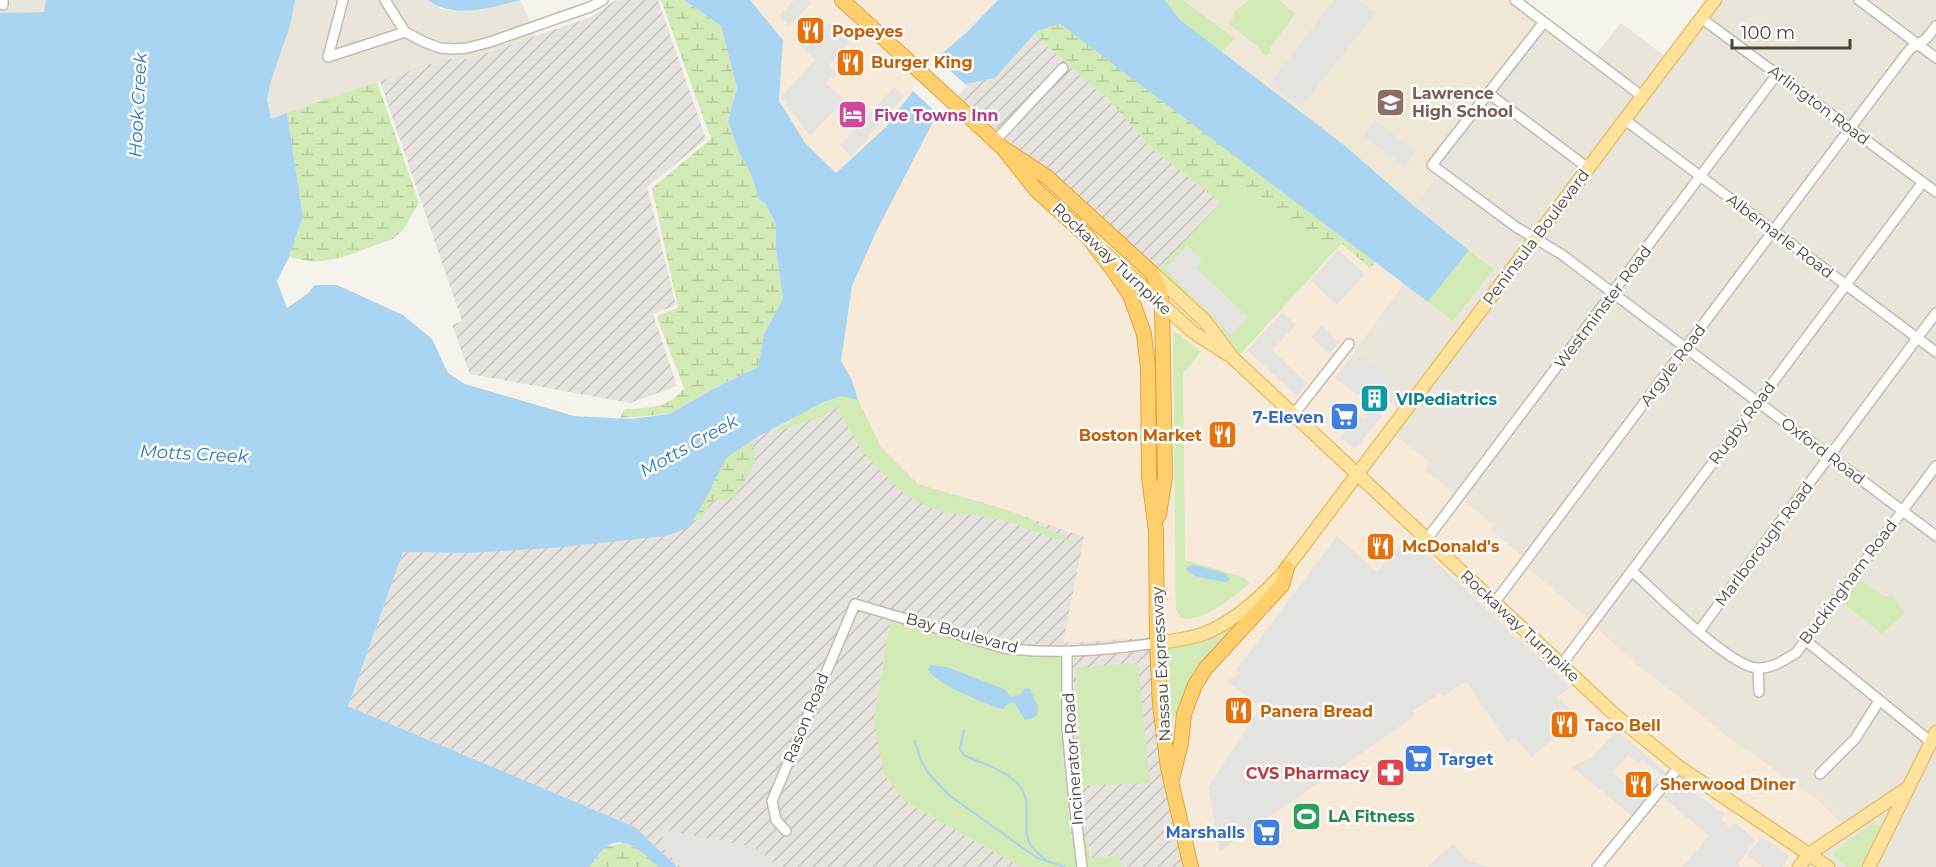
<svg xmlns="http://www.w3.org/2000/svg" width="1936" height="867" font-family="Montserrat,sans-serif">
<defs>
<pattern id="industrial-furrows" width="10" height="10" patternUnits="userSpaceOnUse" patternTransform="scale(1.5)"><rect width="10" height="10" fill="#e6e2dd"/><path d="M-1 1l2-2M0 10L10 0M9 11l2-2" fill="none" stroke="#c7c3be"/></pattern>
<pattern id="wetland-marsh" width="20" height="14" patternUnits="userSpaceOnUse" patternTransform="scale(1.5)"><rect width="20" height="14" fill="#d2eab5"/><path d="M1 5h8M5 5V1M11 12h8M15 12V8" fill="none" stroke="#b6ca9c"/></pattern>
</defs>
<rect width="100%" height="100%" fill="#f6f3ec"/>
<path fill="#eae5da" d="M0 0H46L44 12 0 13Z
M295 0H428L441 9 466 11 520 0 537 36 469 59H445L271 120 267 99 271 81 290 26Z
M1715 0H1936V867H1828L1679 767 1335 378 1404 283 1453 322 1494 269 1414 206 1553 23 1592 59 1621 23 1670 60Z"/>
<path fill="#f7ead8" d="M750 0H998L966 33 938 57 886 127 836 173 806 144 779 101 783 40Z
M957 94 1155 273 1236 358 1342 243 1370 268 1376 262 1404 283 1335 377 1363 382 1405 413 1390 432 1430 462 1425 470 1494 525 1491 530 1525 558 1522 563 1574 607 1637 665 1682 699 1725 735 1818 800 1848 830 1809 854 1828 867H1191L1167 751 1176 712 1185 692 1201 669 1255 612 1202 640 1158 650V637L1063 643 1084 537 995 506 917 484 881 447 858 400 852 380 841 361 852 286 877 230 936 116Z"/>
<path fill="url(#industrial-furrows)" d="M616 0H658L706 139 647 187 676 305 653 314 677 386 630 403 470 374 452 325 462 321 380 81 445 59H469L591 17Z
M1034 34 1112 103 1149 146 1221 203 1155 273 957 94 966 84 995 78Z
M858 400 881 447 918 484 995 506 1084 537 1063 643 1158 637 1167 751 1191 867H1121L1119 855 1091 858 1090 847 1073 850 1063 763 969 642 890 620 874 720 905 801 1020 867H677L635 827 348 706 403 552 468 553 726 458 759 436 822 403Z"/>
<path fill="#efe8d6" d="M1165 0H1522L1553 23 1414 206 1344 145 1179 19Z"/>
<path fill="#d2eab5" d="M1165 0H1183L1234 38 1222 52 1179 19Z
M1250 0H1279L1295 14 1270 48V53L1266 56 1262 54 1261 49 1230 25 1235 11Z
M1249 189 1271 206 1342 243 1236 359 1155 273 1232 191Z
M1469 250 1494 269 1453 322 1428 302Z
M1173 332 1179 334 1201 352 1183 374 1185 560 1243 577 1250 583C1233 597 1203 623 1181 618L1176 610Z
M841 396 858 400 881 447 917 484 1016 513 1078 544 1048 537 1010 522 974 515 947 513 926 506 904 494 864 454 840 414V406L823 416 773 433C794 418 816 405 841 396Z
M1859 579 1884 596H1894L1905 613 1882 634 1842 602Z
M1258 610C1229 640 1192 670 1177 710 1172 723 1170 737 1167 751L1158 650 1202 640Z
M890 620 969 642 1061 653 1063 763 1073 849 1087 836 1091 858 1120 855 1121 867H1020L905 801 884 775 874 720Z
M1138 663 1150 783 1078 786 1076 668Z
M1873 823 1881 827 1861 867H1848L1833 856V853Z"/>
<path fill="url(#wetland-marsh)" d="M661 0H684L721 26 737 88 728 121 739 153 751 174 759 199 766 205 776 225V250L783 299 764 334 758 367 711 390 670 414 620 418 625 409C647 408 670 408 684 388L657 318 659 315 678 308 652 188 711 139Z
M1060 24 1376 262 1370 268 1341 243 1323 242 1303 236 1271 206 1249 189 1232 191 1221 203 1149 146 1112 103 1034 34 1037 31Z
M377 82 419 203 403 230 393 239 340 258 314 262 289 257 303 217 287 113Z
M753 440 755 463 734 498 712 501 701 520H693L703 504 726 458Z
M624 843 641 850 658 867H590L605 847Z"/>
<path fill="#e5e3e0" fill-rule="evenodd" d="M794 0H808L811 3 789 26 779 16Z
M1334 0H1359L1376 13 1301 107 1274 86 1273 79Z
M830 22 851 42 829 65 837 73 826 83 844 100 810 136 781 97 815 60 795 40 803 31 813 40Z
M1540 30 1547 33 1445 167 1441 159Z
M894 87 904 96 851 157 840 145Z
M1375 120 1414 151 1406 167 1363 137Z
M1187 246 1202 260 1196 268 1248 317 1231 335 1165 269Z
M1338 250 1365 274 1337 305 1310 280Z
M1282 312 1296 325 1272 350 1308 384 1297 396 1247 350Z
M1322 325 1339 342 1330 354 1311 337Z
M1361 356 1394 381 1382 397 1366 384 1358 395 1335 378 1350 358 1356 362Z
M1372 408 1382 416 1355 449 1340 437 1360 414 1364 418Z
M1337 536 1377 572 1408 536 1570 687 1558 697 1571 710 1549 730 1555 737 1532 757 1514 737 1508 743 1466 681 1443 696 1440 693 1413 711 1415 716 1220 851 1208 787 1261 707 1227 681 1240 674 1236 670Z
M1617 730 1670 776 1635 818 1572 767 1592 757ZM1628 755 1638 763 1642 760 1660 774 1642 796 1613 773Z
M1677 781 1725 814 1721 819 1730 828 1735 823 1756 840 1738 864 1741 867H1682L1709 836 1663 797Z
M666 830 754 847 780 867H681L659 845Z
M1762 837 1788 855V860L1782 867H1762L1747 854Z
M1453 844 1466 859 1488 867H1427Z"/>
<path fill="#a9d4f2" d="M46 0H295L290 26 271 81 267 99 271 119 287 113 303 217 289 257 277 281 287 308 307 294 315 285H337L403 315 432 339 448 373 465 384 574 416 629 419 670 414 711 390 758 367 764 334 783 299 776 250V225L766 205 759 199 751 174 739 153 728 121 737 88 721 26 684 0H750L783 40 779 101 806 144 836 173 886 127 938 57 966 33 998 0H1165L1179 19 1344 145 1414 206 1469 250 1428 302 1060 24 1037 31 995 78 966 84 936 116 877 230 852 286 841 361 852 380 858 400 841 396 822 403 759 436 726 458 703 504 688 528 665 536 552 548 468 553 403 552 348 706 635 827 677 867H658C645 854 624 832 605 848 599 853 594 861 590 867H0V13L44 12Z
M428 0H521C493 7 453 20 428 0Z
M1194 565 1227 574 1230 580 1226 582 1197 577 1186 570 1188 566Z
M931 665 947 667 1004 689 1011 697 1020 695 1025 688 1030 689 1038 707 1037 715 1031 719 1025 720 1014 702 1009 703 1003 709 997 708C981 701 933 683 928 669Z"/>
<path fill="#f6f3ec" d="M935 57 967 86 940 116 911 89Z"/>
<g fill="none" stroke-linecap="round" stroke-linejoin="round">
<path stroke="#a9d4f2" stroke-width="2" d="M964 730 960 749 964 755C981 763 1005 770 1018 784 1034 801 1021 826 1030 844 1034 851 1042 856 1047 861
M915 741 921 761 929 774 949 795 1037 858 1065 867"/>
<defs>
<path id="minor" d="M385 0 405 32 424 42 440 48 454 49 467 48 490 42 590 7 603 0
M1515 0 1643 97
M1859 0 1936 58
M3 5V0
M1701 18 1936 192
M1544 22 1432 165 1516 227 1561 254 1936 536
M328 57 405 32
M328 57 343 0
M1488 93 1588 168
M1625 120 1936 352
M995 141 1063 68
M1294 414 1349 344
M1427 539 1778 73
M1632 571C1656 593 1729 666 1757 668 1772 669 1784 660 1796 653L1936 466
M1495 602 1881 87 1910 49 1926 39 1936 26
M1699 631 1936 313
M1805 640 1931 742
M1067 651V727L1073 792 1082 867
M1562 664 1923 182
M1758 668 1759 692
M1820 774 1855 739 1879 701
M786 831 776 820 772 801 855 604 1004 648C1055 655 1106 650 1157 643
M1597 867 1679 767"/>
<path id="major" d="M1104 252 1194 333 1227 354
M1153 273 1204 320 1233 358 1615 715 1679 767 1828 867
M1157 643C1173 641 1188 639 1203 634 1233 623 1261 597 1282 574L1715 0
M1799 867 1809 854 1909 787
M1869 867 1936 732"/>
<path id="highway" d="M842 0 1003 148 1047 177 1151 272 1159 287 1162 305 1165 476 1159 515
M1003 148 1036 190 1088 237 1116 274 1130 295 1144 334 1148 368 1149 477 1156 531 1157 643 1160 705 1168 768 1191 867
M1172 779 1181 743 1184 714 1195 685 1206 668 1282 585 1287 568"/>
</defs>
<use href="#minor" stroke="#c2bbae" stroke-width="12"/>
<use href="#major" stroke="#e6c16a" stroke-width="15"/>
<use href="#highway" stroke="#e0a43c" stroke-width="16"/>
<use href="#minor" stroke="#fff" stroke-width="9"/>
<use href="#major" stroke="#ffe39c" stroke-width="12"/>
<use href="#highway" stroke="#ffcf6e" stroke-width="14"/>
</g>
<defs>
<symbol id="restaurant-square" viewBox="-11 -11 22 22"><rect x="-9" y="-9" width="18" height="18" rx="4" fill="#e8710a" stroke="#fff"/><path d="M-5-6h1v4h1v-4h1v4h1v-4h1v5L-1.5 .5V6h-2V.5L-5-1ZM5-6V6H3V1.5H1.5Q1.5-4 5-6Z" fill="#fff"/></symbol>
<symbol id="school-square" viewBox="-11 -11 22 22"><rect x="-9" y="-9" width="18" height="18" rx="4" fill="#8d6e63" stroke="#fff"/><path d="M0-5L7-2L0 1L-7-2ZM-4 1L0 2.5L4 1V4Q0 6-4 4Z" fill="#fff"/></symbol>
<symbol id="hotel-square" viewBox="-11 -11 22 22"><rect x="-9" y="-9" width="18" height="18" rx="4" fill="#d1479c" stroke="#fff"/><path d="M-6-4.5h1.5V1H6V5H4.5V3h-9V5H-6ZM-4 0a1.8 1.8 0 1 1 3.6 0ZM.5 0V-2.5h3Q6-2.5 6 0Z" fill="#fff"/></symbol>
<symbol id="building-square" viewBox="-11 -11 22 22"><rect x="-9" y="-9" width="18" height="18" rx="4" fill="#0f9aa8" stroke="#fff"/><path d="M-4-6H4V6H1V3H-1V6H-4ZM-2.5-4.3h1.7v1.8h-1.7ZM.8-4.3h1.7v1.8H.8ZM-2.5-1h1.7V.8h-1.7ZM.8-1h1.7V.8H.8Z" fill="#fff"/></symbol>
<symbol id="supermarket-square" viewBox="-11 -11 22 22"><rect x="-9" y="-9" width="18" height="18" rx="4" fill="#3f7fe0" stroke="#fff"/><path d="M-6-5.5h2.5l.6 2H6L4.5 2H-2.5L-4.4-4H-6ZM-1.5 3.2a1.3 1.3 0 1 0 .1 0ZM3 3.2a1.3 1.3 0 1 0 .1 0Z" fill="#fff"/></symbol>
<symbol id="pharmacy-square" viewBox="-11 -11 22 22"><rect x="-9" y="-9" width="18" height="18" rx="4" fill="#e0444e" stroke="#fff"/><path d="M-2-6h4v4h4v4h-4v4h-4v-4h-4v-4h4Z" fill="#fff"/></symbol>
<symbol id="stadium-square" viewBox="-11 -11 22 22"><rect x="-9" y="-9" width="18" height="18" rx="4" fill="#2e9e5b" stroke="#fff"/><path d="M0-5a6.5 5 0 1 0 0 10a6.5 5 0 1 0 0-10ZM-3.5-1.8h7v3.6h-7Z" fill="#fff"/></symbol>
</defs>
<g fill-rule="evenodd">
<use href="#restaurant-square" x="794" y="14" width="33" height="33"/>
<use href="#restaurant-square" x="834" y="46" width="33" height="33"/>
<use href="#school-square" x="1374" y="86" width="33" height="33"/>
<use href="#hotel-square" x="836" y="98" width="33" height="33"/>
<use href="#building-square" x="1358" y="382" width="33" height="33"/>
<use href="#supermarket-square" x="1328" y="400" width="33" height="33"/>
<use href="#restaurant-square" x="1206" y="418" width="33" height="33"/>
<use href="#restaurant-square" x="1364" y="530" width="33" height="33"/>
<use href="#restaurant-square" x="1222" y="694" width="33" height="33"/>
<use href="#restaurant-square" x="1548" y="708" width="33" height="33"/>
<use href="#supermarket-square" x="1402" y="742" width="33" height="33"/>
<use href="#pharmacy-square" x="1374" y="756" width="33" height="33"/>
<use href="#restaurant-square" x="1622" y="768" width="33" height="33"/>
<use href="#stadium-square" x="1290" y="800" width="33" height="33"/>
<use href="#supermarket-square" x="1250" y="816" width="33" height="33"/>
</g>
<g text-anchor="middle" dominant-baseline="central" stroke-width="5" stroke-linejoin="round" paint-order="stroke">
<g font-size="16" font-weight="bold" fill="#c56008" stroke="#fff" text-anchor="start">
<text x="832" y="31">Popeyes</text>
<text x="871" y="62">Burger King</text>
<text x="1202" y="435" text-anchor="end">Boston Market</text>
<text x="1402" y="546">McDonald's</text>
<text x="1260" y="711">Panera Bread</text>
<text x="1585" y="725">Taco Bell</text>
<text x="1660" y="784">Sherwood Diner</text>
</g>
<g font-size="16" font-weight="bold" fill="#785e54" stroke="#fff" text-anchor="start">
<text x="1412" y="93">Lawrence<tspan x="1412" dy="18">High School</tspan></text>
</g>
<g font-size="16" fill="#4b4439" stroke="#fff">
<text transform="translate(1819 105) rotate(37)">Arlington Road</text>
<text transform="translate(1780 236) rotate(37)">Albemarle Road</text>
<text transform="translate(1536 237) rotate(-53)">Peninsula Boulevard</text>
<text transform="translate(1112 259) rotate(43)">Rockaway Turnpike</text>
<text transform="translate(1603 307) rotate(-53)">Westminster Road</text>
<text transform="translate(1673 365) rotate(-53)">Argyle Road</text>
<text transform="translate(1742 423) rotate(-53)">Rugby Road</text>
<text transform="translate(1823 451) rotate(37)">Oxford Road</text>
<text transform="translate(1764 544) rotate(-53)">Marlborough Road</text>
<text transform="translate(1848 582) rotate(-53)">Buckingham Road</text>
<text transform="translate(1520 626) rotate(43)">Rockaway Turnpike</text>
<text transform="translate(962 633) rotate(15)">Bay Boulevard</text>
<text transform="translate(1161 664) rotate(-93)">Nassau Expressway</text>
<text transform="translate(806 718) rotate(-68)">Rason Road</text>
<text transform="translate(1073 759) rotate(-94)">Incinerator Road</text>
</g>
<g font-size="16" font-weight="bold" fill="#b23c85" stroke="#fff" text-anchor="start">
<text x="874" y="115">Five Towns Inn</text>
</g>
<g font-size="16" font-weight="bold" fill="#0d838f" stroke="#fff" text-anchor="start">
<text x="1396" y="399">VIPediatrics</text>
</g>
<g font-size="16" font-weight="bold" fill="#366cbe" stroke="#fff" text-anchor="end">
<text x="1324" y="417">7-Eleven</text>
<text x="1439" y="759" text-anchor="start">Target</text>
<text x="1245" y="832">Marshalls</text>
</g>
<g font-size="16" font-weight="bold" fill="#be3a42" stroke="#fff" text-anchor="end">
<text x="1369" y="773">CVS Pharmacy</text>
</g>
<g font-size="16" font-weight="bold" fill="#27864d" stroke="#fff" text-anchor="start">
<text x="1328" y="816">LA Fitness</text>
</g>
<g font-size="18" font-style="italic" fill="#2e7ab2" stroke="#fff">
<text transform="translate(138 105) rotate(-87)">Hook Creek</text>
<text transform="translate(689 446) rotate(-29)">Motts Creek</text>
<text transform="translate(194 454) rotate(3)">Motts Creek</text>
</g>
</g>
<path d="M1732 39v9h118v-9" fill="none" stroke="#4b4439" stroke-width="3"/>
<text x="1741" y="39" font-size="18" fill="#4b4439" stroke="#ffffff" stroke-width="4.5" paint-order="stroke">100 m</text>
</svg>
